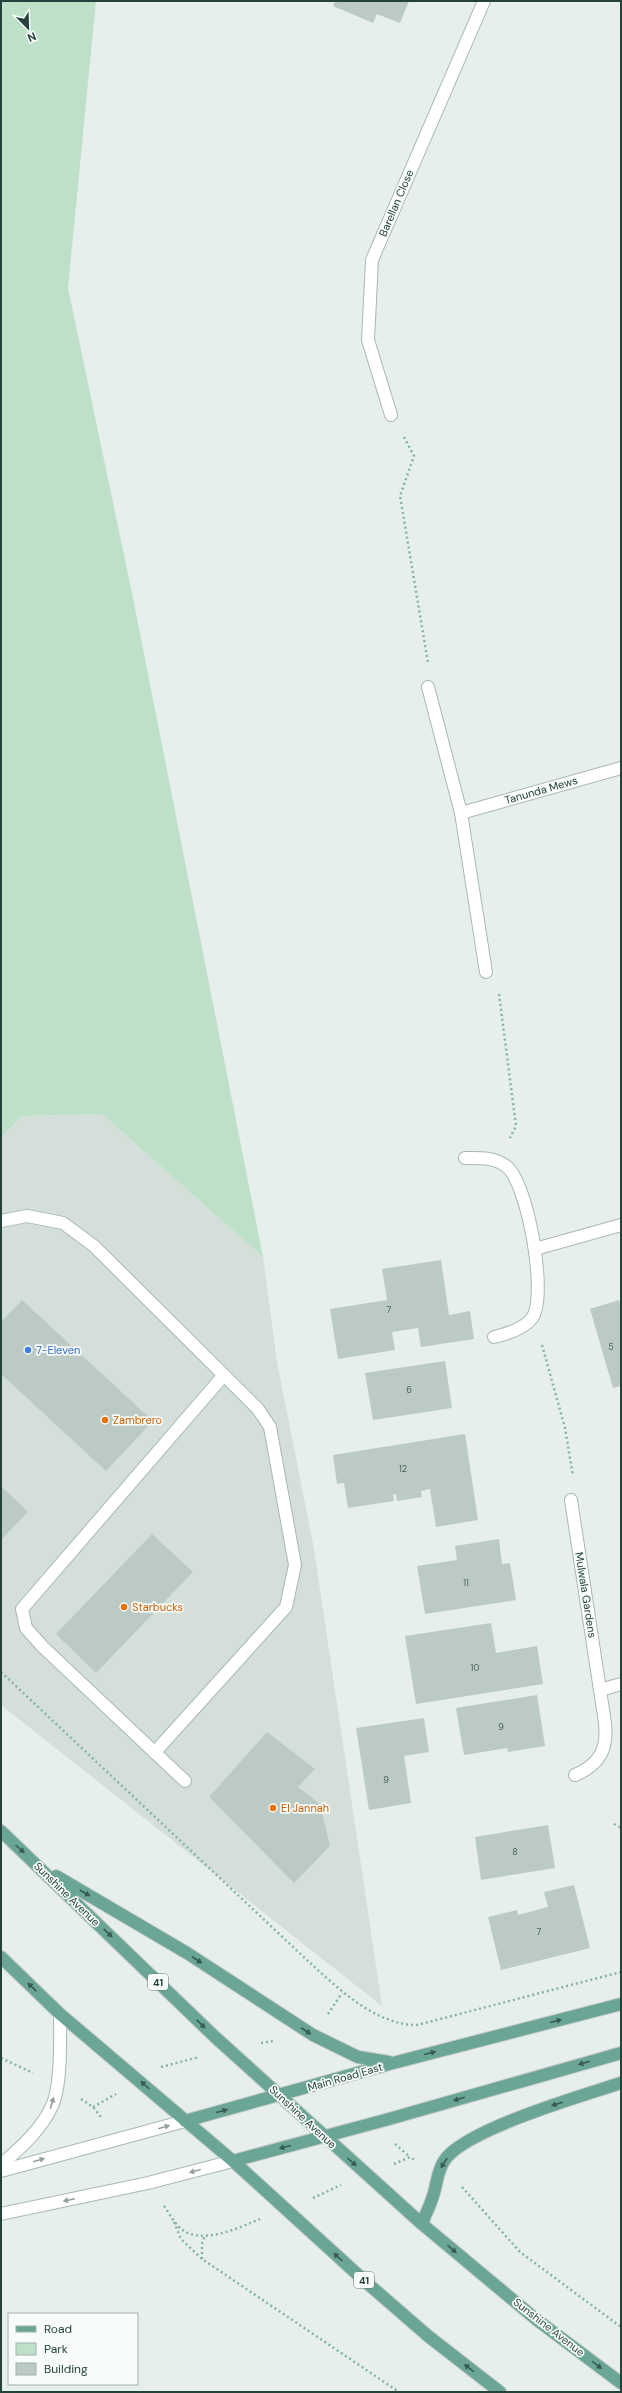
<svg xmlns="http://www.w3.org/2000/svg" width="622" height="2393" font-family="'DM Sans',sans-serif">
<rect width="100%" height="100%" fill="#e6efeb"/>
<path fill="#d4dfda" d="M102 1114 263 1257 277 1362 314 1549 382 2006 1 1705V1137L22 1116Z"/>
<path fill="#bfe0c8" d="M1 1H96L68 288 133 598 263 1257 102 1114 22 1116 1 1137Z"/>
<path fill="#bbcac4" d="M335 1H409L400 23 377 14 373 23 333 6Z
M441 1260 449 1315 470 1311 474 1339 421 1347 418 1328 392 1332 395 1350 338 1359 330 1309 387 1300 382 1269Z
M22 1300 153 1421 106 1471 1 1374V1322Z
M619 1300 621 1307V1386L613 1388 590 1309Z
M445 1361 452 1408 373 1420 365 1373Z
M465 1434 478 1520 436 1527 430 1489 421 1491 422 1497 397 1501 396 1494 393 1495 394 1501 348 1508 344 1483 337 1484 333 1455Z
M1 1486 28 1512 1 1540Z
M152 1534 193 1572 96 1673 56 1634Z
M499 1539 502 1564 510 1563 516 1600 425 1614 417 1566 457 1560 455 1546Z
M491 1623 496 1653 537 1646 543 1684 416 1704 405 1636Z
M537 1695 545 1746 508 1752 507 1748 464 1755 456 1708Z
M424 1718 429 1752 404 1756 411 1803 369 1810 356 1728Z
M267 1732 315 1769 298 1787 320 1804 330 1846 294 1883 209 1797Z
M548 1825 555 1868 481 1880 475 1837Z
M574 1885 590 1948 501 1970 488 1917 517 1910 518 1915 548 1907 544 1892Z"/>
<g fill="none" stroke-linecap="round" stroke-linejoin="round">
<defs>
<path id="minor" d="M391 415 368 340 372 260 484 1
M428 687 461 813 486 972
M461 813 621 768
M465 1158C480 1158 494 1157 506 1166 528 1182 548 1297 532 1318 524 1329 507 1334 494 1337
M1 1221 27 1216 63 1223 94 1246 258 1409 270 1427 295 1565 286 1607 155 1752
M535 1249 621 1225
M571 1500 600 1690 621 1684
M575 1775C617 1757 605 1727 600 1690
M185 1781 43 1647 26 1628 22 1609 224 1375
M1 2165C20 2148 40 2131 51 2108 62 2087 60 2038 60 2014
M1 2171 185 2121
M1 2214 148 2183 233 2161"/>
<path id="major" d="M1 1831 215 2037 422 2224 537 2320 621 2383
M56 1876 187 1953 313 2035 358 2057 389 2062
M1 1957 60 2014 233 2161 367 2283 428 2336 500 2392
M185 2121 393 2063 621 2004
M233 2161 389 2119 621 2053
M422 2224C425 2215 430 2206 433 2196 437 2184 437 2172 444 2161 463 2130 584 2095 621 2083"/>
</defs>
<use href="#minor" stroke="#a8b8b2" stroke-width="14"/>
<use href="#major" stroke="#c2cac8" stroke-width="14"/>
<path stroke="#86b3a5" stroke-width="2.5" stroke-dasharray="2 3" stroke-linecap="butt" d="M404 437 414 456 400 496 428 663
M499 994 516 1126 510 1138
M542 1345 565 1428 573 1476
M1 1672 309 1962C338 1988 375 2025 417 2025L621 1972
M614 1824 621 1828
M328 2014 342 1993
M261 2043 273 2041
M1 2058 33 2073
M161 2067 199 2057
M81 2099 93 2107 101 2117
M93 2107 116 2094
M395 2144 410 2157
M394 2164 410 2157 416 2161
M462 2187 520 2252 621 2327
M313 2198 341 2185
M164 2206C169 2213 173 2221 179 2227 199 2247 238 2228 260 2219
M174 2222 181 2239 202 2259 399 2392
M202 2259V2244L205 2235"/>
<use href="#minor" stroke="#fff" stroke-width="12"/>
<use href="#major" stroke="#6aa596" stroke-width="12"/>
</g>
<defs><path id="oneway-solid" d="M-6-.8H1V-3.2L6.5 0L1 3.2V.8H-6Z"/></defs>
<g fill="#365b51">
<use href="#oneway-solid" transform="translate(20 1849) rotate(42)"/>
<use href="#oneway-solid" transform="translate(85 1893) rotate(30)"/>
<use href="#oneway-solid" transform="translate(108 1933) rotate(44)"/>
<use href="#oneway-solid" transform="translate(197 1960) rotate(33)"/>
<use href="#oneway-solid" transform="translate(32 1987) rotate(-136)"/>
<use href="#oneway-solid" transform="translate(556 2021) rotate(-14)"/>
<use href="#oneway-solid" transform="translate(201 2024) rotate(44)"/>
<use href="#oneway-solid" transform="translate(306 2031) rotate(33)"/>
<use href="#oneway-solid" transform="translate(430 2053) rotate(-14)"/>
<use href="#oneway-solid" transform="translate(584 2063) rotate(164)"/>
<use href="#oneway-solid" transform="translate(145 2085) rotate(-138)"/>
<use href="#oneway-solid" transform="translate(459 2099) rotate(164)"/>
<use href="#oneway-solid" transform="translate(557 2104) rotate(162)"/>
<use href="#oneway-solid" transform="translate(222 2111) rotate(-15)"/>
<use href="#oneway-solid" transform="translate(285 2147) rotate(165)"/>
<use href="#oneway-solid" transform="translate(352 2162) rotate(41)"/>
<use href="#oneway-solid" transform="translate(444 2163) rotate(123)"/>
<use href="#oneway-solid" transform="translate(452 2249) rotate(40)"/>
<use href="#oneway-solid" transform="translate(338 2257) rotate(-138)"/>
<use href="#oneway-solid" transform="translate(597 2365) rotate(37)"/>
<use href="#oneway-solid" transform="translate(469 2368) rotate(-142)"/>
</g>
<g fill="#92a09c">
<use href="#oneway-solid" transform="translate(52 2103) rotate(-73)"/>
<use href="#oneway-solid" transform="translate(164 2127) rotate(-16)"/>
<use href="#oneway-solid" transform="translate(39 2160) rotate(-16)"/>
<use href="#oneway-solid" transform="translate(195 2171) rotate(165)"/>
<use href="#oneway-solid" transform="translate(69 2200) rotate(168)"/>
</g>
<circle fill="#3f7fe0" stroke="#f7fbf9" stroke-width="1.5" cx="28" cy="1350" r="4"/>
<g fill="#e8710a" stroke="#f7fbf9" stroke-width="1.5">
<circle cx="105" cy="1420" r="4"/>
<circle cx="124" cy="1607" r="4"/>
<circle cx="273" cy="1808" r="4"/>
</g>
<g text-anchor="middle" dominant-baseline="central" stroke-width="3.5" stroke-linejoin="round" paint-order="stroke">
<g font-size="9" fill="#4a645c">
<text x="389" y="1310">7</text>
<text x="611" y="1347">5</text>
<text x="409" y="1390">6</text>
<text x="403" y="1469">12</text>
<text x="466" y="1583">11</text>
<text x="475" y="1668">10</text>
<text x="501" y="1727">9</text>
<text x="386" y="1780">9</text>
<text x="515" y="1852">8</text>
<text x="539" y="1932">7</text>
</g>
<g fill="#f7fbf9" stroke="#637a73" stroke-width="1">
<rect x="148" y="1974" width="20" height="16" rx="3"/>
<rect x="354" y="2272" width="20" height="16" rx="3"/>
</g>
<g font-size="10" font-weight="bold" fill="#24423a">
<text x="158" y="1982">41</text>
<text x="364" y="2280">41</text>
</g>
<g font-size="11" fill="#24423a" stroke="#f7fbf9">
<text transform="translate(396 203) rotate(-67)">Barellan Close</text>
<text transform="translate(541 790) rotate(-16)">Tanunda Mews</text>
<text transform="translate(586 1595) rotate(81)">Mulwala Gardens</text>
<text transform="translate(67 1894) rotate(44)">Sunshine Avenue</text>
<text transform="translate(345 2077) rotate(-16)">Main Road East</text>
<text transform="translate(303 2117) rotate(43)">Sunshine Avenue</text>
<text transform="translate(549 2327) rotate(38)">Sunshine Avenue</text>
</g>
<g font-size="11" fill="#366cbe" stroke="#f7fbf9" text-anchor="start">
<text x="36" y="1350">7-Eleven</text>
</g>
<g font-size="11" fill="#c56008" stroke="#f7fbf9" text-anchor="start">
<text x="113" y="1420">Zambrero</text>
<text x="132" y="1607">Starbucks</text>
<text x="281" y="1808">El Jannah</text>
</g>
</g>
<rect width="622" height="2393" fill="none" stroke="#24423a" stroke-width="4"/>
<rect x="8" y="2313" width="130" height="72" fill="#f7fbf9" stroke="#a3b1ad"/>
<rect x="16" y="2326" width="20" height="6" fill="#6aa596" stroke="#a3b1ad"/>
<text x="44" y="2333" font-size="12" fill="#24423a">Road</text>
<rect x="16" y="2343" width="20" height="12" fill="#bfe0c8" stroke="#a3b1ad"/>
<text x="44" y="2353" font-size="12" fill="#24423a">Park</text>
<rect x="16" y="2363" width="20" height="12" fill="#bbcac4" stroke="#a3b1ad"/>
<text x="44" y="2373" font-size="12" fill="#24423a">Building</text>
<g transform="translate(28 28) rotate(157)" stroke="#f7fbf9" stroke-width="3" paint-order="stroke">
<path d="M0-3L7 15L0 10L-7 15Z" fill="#24423a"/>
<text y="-6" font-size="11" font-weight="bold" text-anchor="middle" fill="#24423a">N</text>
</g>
</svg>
